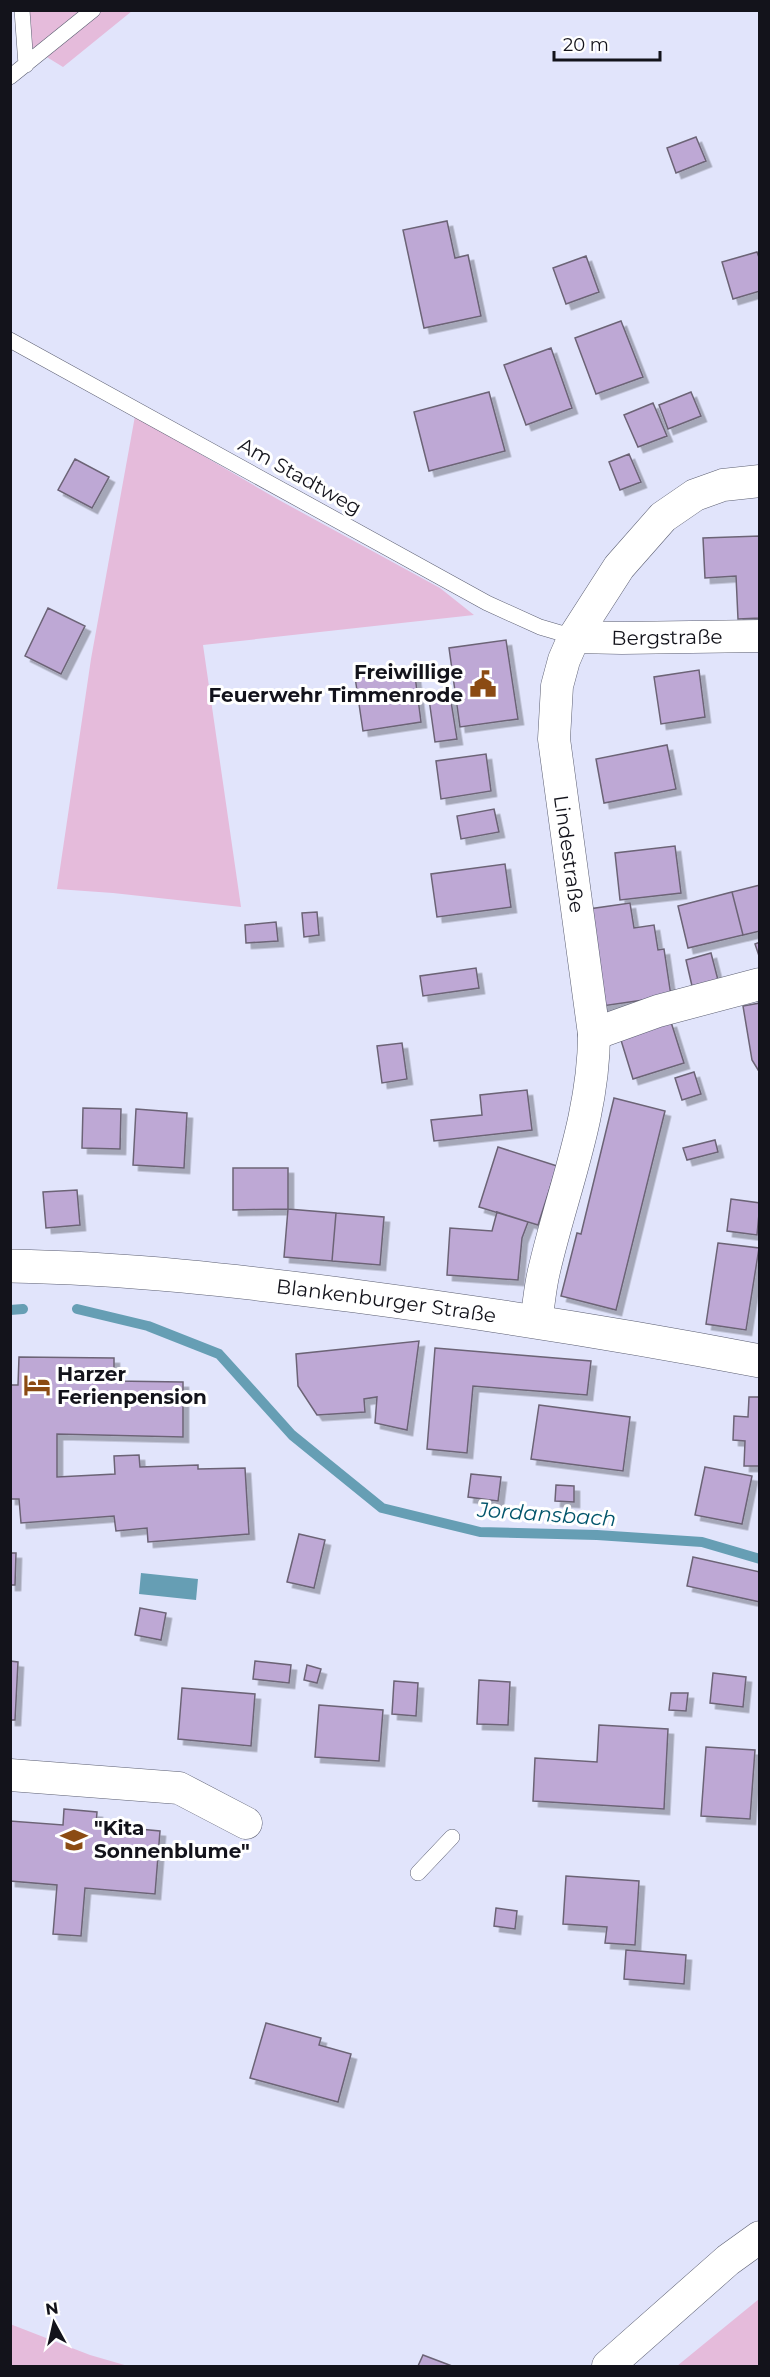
<svg xmlns="http://www.w3.org/2000/svg" width="770" height="2377" font-family="Montserrat,sans-serif">
<defs>
<filter id="shadow"><feDropShadow dx="5.5" dy="5.5" stdDeviation="0" flood-color="#0004"/></filter>
</defs>
<rect width="100%" height="100%" fill="#e1e4fb"/>
<path fill="#e5bbdb" d="M16 11H132L63 67 19 40Z
M135 416 279 500 440 588 474 615 203 645 241 907 113 893 57 889 91 659Z
M759 2299V2366H677Z
M10 2324 90 2355 128 2366H11Z"/>
<path fill="#669eb4" d="M141 1573 198 1579 196 1600 139 1594Z"/>
<g fill="none" stroke-linecap="round" stroke-linejoin="round">
<path stroke="#669eb4" stroke-width="10" d="M77 1309 148 1326 219 1354 292 1435 382 1508 480 1532 597 1535 702 1542 760 1559
M10 1310 23 1309"/>
</g>
<path fill="#bea8d5" stroke="#6c6476" stroke-width="1.5" filter="url(#shadow)" d="M696 137 706 161 676 173 667 148Z
M447 221 455 258 468 255 481 316 424 328 403 230Z
M757 252 760 260V291L733 299 722 262Z
M586 256 599 292 566 304 553 268Z
M621 321 643 377 596 394 575 338Z
M551 348 572 408 526 425 504 365Z
M489 392 505 451 429 471 414 412Z
M691 392 701 416 668 429 659 405Z
M653 403 667 436 638 447 624 415Z
M629 454 641 482 620 490 609 462Z
M75 459 109 477 92 508 58 490Z
M760 536V618L738 619 736 576 705 578 703 538Z
M48 608 85 626 61 674 25 656Z
M506 640 518 719 460 727 449 648Z
M414 668 421 722 363 731 355 677Z
M699 670 705 717 661 724 654 677Z
M449 689 457 739 435 742 428 692Z
M667 745 676 789 604 803 596 759Z
M486 754 491 791 441 799 436 761Z
M494 809 499 832 461 839 457 816Z
M675 846 681 893 620 900 615 853Z
M505 864 511 907 437 917 431 874Z
M760 885V931L743 935 732 892Z
M732 892 743 935 688 948 678 906Z
M630 903 634 928 654 925 658 950 664 949 671 996 602 1006 589 909Z
M317 912 319 935 304 937 302 913Z
M276 922 278 941 246 943 245 925Z
M760 942V959L755 944Z
M711 953 718 980 692 986 686 960Z
M476 968 479 988 423 996 420 976Z
M760 1003V1073L752 1060 743 1006Z
M671 1022 684 1063 633 1079 620 1037Z
M402 1043 407 1079 382 1083 377 1046Z
M694 1072 701 1094 682 1100 675 1078Z
M527 1090 532 1130 434 1141 431 1120 482 1115 480 1095Z
M614 1098 665 1111 616 1310 561 1296 577 1233 581 1234Z
M83 1108 121 1109 120 1149 82 1148Z
M136 1109 187 1113 184 1168 133 1165Z
M715 1140 718 1152 687 1160 683 1148Z
M498 1147 557 1166 538 1225 479 1207Z
M233 1168H288V1209L233 1210Z
M77 1190 80 1225 46 1228 43 1192Z
M731 1199 760 1203 757 1235 727 1231Z
M288 1209 336 1213 332 1261 284 1257Z
M497 1212 528 1222 522 1238 518 1280 447 1275 450 1228 492 1231Z
M336 1213 384 1217 380 1265 332 1261Z
M718 1243 759 1248 746 1330 706 1324Z
M419 1341 407 1430 375 1423 377 1397 364 1399 365 1412 317 1415 298 1386 296 1354Z
M435 1348 591 1361 587 1395 473 1386 467 1453 427 1449Z
M19 1357 114 1358V1381L183 1382V1437L57 1434V1477L115 1474 114 1456 139 1455 140 1467 198 1465V1469L245 1468 249 1534 148 1542 147 1528 116 1531 114 1516 21 1523 19 1499H10V1385H18Z
M749 1397H760V1466H744L745 1441 733 1440 734 1416 748 1417Z
M539 1405 630 1417 623 1471 531 1459Z
M705 1467 752 1476 742 1524 695 1515Z
M471 1474 501 1477 498 1501 468 1497Z
M556 1485 574 1486V1502L555 1501Z
M299 1534 325 1540 314 1588 287 1582Z
M10 1553H16L15 1585H10Z
M693 1557 760 1572V1602L687 1586Z
M140 1608 166 1613 161 1640 135 1635Z
M10 1661 18 1662 15 1720H10Z
M255 1661 291 1665 289 1683 253 1679Z
M307 1665 321 1669 317 1683 304 1680Z
M713 1673 746 1677 743 1707 710 1703Z
M479 1680 510 1682 508 1725 477 1724Z
M394 1681 418 1683 416 1716 392 1714Z
M182 1688 255 1694 251 1746 178 1739Z
M671 1693H688L686 1711 669 1710Z
M319 1705 383 1710 379 1761 315 1757Z
M599 1725 668 1729 664 1809 533 1801 535 1758 597 1762Z
M706 1747 755 1750 750 1819 701 1816Z
M64 1809 97 1812 96 1825 160 1831 155 1894 85 1888 81 1936 53 1934 57 1885 10 1881V1821L63 1825Z
M566 1876 639 1881 635 1945 605 1943 607 1927 563 1924Z
M496 1908 517 1911 515 1929 494 1926Z
M626 1950 686 1955 684 1984 624 1979Z
M266 2023 321 2038 319 2045 351 2054 338 2102 250 2078Z
M423 2355 452 2366H418Z"/>
<g fill="none" stroke-linecap="round" stroke-linejoin="round">
<defs>
<path id="lane" d="M22 10 26 65
M10 77 93 10
M10 340 487 603 540 627 574 637
M418 1873 452 1837"/>
<g id="street">
<path id="s1" d="M574 637 622 638 760 636"/>
<path d="M594 1034 658 1011 760 984"/>
<path d="M536 1321C539 1304 540 1287 544 1271 562 1192 594 1117 594 1034L554 739 557 686 564 660 574 637 619 567 663 517 695 495 723 485 760 481"/>
<path d="M10 1775 179 1788 246 1823"/>
<path d="M608 2366 728 2260 760 2237"/>
</g>
<g id="secondary">
<path id="s2" d="M10 1266C126 1268 241 1281 355 1296 491 1314 625 1335 760 1361"/>
</g>
</defs>
<use href="#lane" stroke="#5c5f72" stroke-width="16"/>
<use href="#street" stroke="#5c5f72" stroke-width="33"/>
<use href="#secondary" stroke="#5c5f72" stroke-width="34"/>
<use href="#lane" stroke="#fff" stroke-width="15"/>
<use href="#street" stroke="#fff" stroke-width="32"/>
<use href="#secondary" stroke="#fff" stroke-width="33"/>
</g>
<defs>
<symbol id="civic-bare" viewBox="-9 -9 18 18"><path d="M-.6-6.5H3V-4.5H.6V-3L4-1V1h2V6H-6V1h2V-1L-.6-3ZM-1.2 2.5V6h2.4V2.5Z" fill="#8b4b13" stroke="#fff" stroke-width="2.5" paint-order="stroke"/></symbol>
<symbol id="hotel-bare" viewBox="-9 -9 18 18"><path d="M-6-4.5h1.5V1H6V5H4.5V3h-9V5H-6ZM-4 0a1.8 1.8 0 1 1 3.6 0ZM.5 0V-2.5h3Q6-2.5 6 0Z" fill="#8b4b13" stroke="#fff" stroke-width="2.5" paint-order="stroke"/></symbol>
<symbol id="school-bare" viewBox="-9 -9 18 18"><path d="M0-5L7-2L0 1L-7-2ZM-4 1L0 2.5L4 1V4Q0 6-4 4Z" fill="#8b4b13" stroke="#fff" stroke-width="2.5" paint-order="stroke"/></symbol>
</defs>
<g fill-rule="evenodd">
<use href="#civic-bare" x="464" y="665" width="38" height="38"/>
<use href="#hotel-bare" x="18" y="1366" width="38" height="38"/>
<use href="#school-bare" x="55" y="1821" width="38" height="38"/>
</g>
<g text-anchor="middle" dominant-baseline="central" stroke-width="6" stroke-linejoin="round" paint-order="stroke">
<g font-size="20" fill="#13131b" stroke="#fff">
<text transform="translate(300 476) rotate(29)">Am Stadtweg</text>
<text stroke="none"><textPath href="#s1" startOffset="93">Bergstraße</textPath></text>
<text transform="translate(569 854) rotate(82)">Lindestraße</text>
<text stroke="none"><textPath href="#s2" startOffset="378">Blankenburger Straße</textPath></text>
</g>
<g font-size="20" font-weight="bold" fill="#13131b" stroke="#fff" text-anchor="start">
<text x="463" y="672" text-anchor="end">Freiwillige<tspan x="463" dy="23">Feuerwehr Timmenrode</tspan></text>
<text x="57" y="1374">Harzer<tspan x="57" dy="23">Ferienpension</tspan></text>
<text x="94" y="1828">"Kita<tspan x="94" dy="23">Sonnenblume"</tspan></text>
</g>
<g font-size="21" font-style="italic" fill="#02556c" stroke="#fff">
<text transform="translate(547 1514) rotate(4)">Jordansbach</text>
</g>
</g>
<rect width="770" height="2377" fill="none" stroke="#13131b" stroke-width="24"/>
<g transform="translate(54 2323) rotate(352)" stroke="#ffffff" stroke-width="4.5" paint-order="stroke">
<path d="M0-4.5L10 22L0 15L-10 22Z" fill="#13131b"/>
<text y="-9" font-size="16" font-weight="bold" text-anchor="middle" fill="#13131b">N</text>
</g>
<path d="M554 51v9h106v-9" fill="none" stroke="#13131b" stroke-width="3"/>
<text x="563" y="51" font-size="18" fill="#13131b" stroke="#ffffff" stroke-width="4.5" paint-order="stroke">20 m</text>
</svg>
